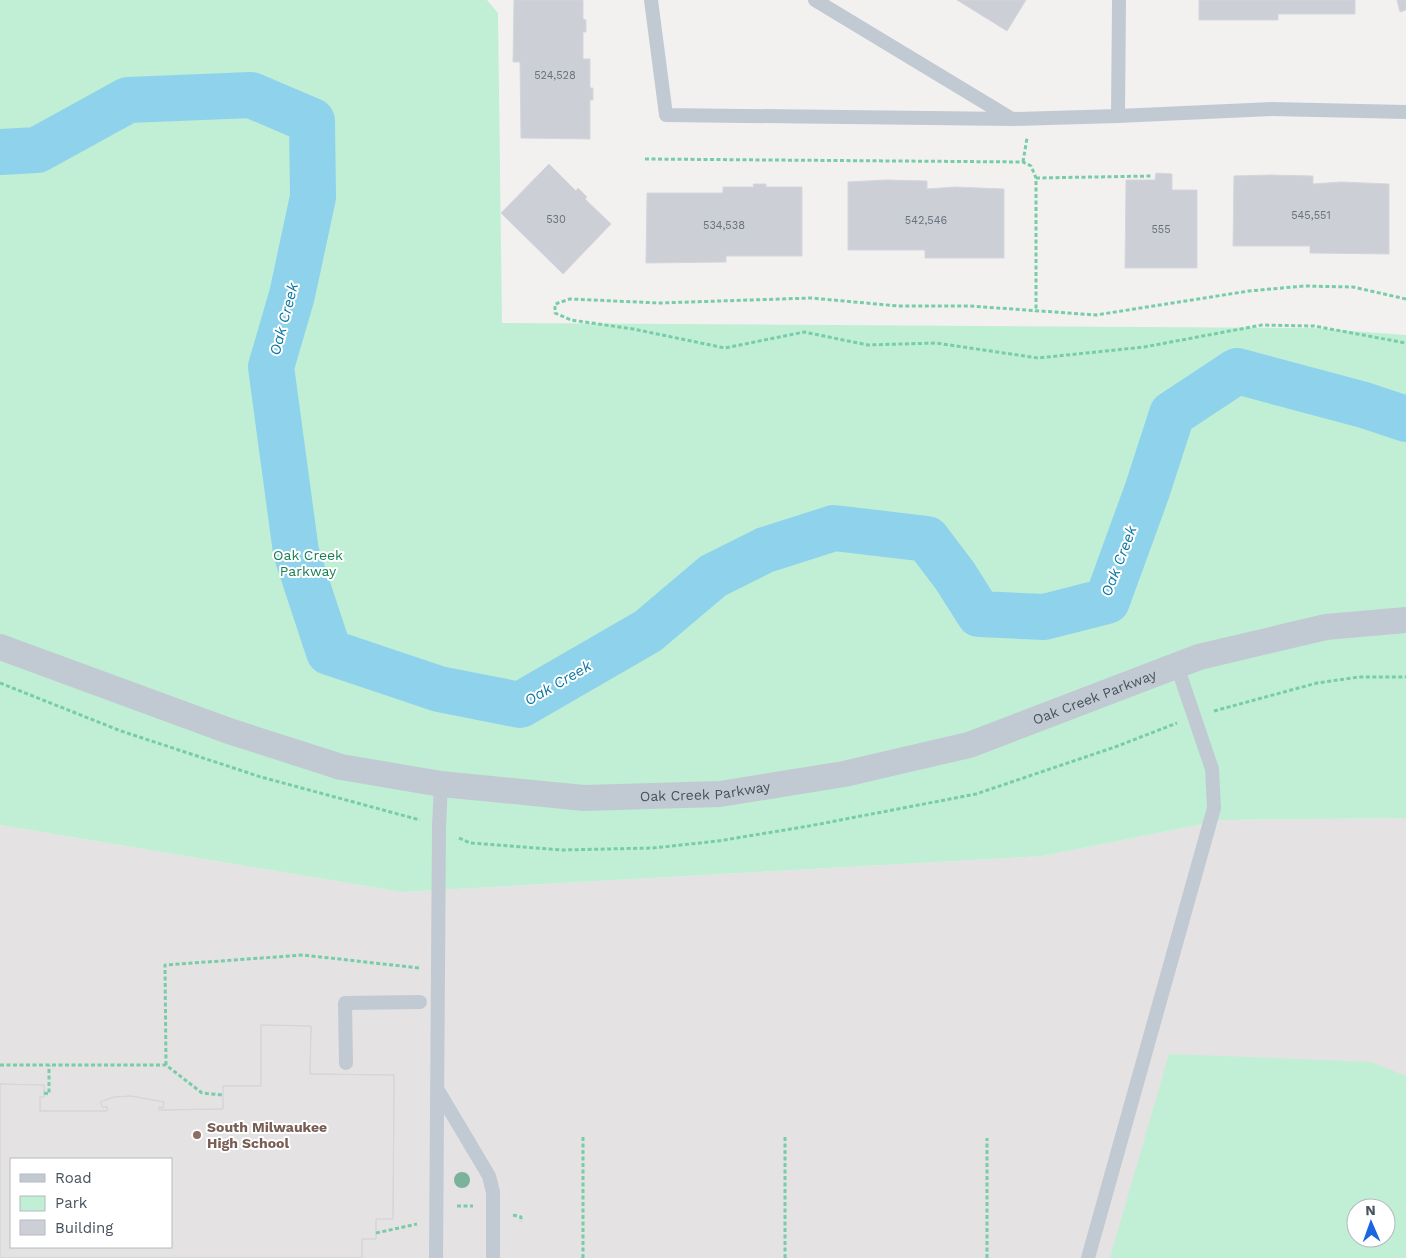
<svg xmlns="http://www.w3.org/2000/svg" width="1406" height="1258" font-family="'Work Sans',sans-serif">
<rect width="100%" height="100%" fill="#f3f1f0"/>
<path fill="#e4e2e2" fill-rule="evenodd" d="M1406 818V1258H0V825L402 892 1043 856 1223 820ZM11 1159H171V1247H11ZM1356 1208H1386V1238H1356Z"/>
<path fill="#c0efd5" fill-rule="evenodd" d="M0 0H487L498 13 502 323 1312 328 1406 335V818L1223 820 1043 856 402 892 0 825Z
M1169 1054 1371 1062 1406 1076V1258H1110ZM1356 1208H1386V1238H1356Z"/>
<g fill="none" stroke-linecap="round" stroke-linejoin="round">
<path stroke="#8ed2eb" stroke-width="46" d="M0 152 37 150 128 100 251 95 312 121 313 197 292 295 271 367 296 552 329 652 439 689 520 705 648 631 713 576 765 550 834 528 927 539 955 576 979 614 1044 617 1107 601 1147 491 1172 414 1237 371 1364 405 1406 419"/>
</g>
<path fill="#cccfd6" stroke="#d5d6dc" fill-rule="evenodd" d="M514 0H583V19L586 20V32H583V59H590V88H593V100H590V139L521 138 520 62H513Z
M957 0H1026L1007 31Z
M1199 0H1355V14H1278V20H1199Z
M1397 0H1406V10L1400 12Z
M549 164 576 191 578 188 587 197 585 199 611 224 563 274 501 213Z
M1156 173 1172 174V190H1197V268H1125L1126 180H1155Z
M1270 175 1313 176V184L1341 182 1389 184V254L1310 253V246H1233L1234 176Z
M886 180 927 181V189L955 187 1004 189V258H925V250H848V182Z
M753 184H766V187H802V256H726V262L646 263 647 193H723V187H754Z
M261 1025 311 1026 310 1074 394 1075 393 1219H376V1239H362V1258H0V1084L44 1085V1097H40V1111H107V1106L103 1108 100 1102 114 1097 131 1096 164 1102 163 1108 159 1107V1110L223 1109V1086H261ZM11 1159H171V1247H11Z
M261 1025 311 1026 310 1074 394 1075 393 1219H376V1239H362V1258H0V1084L44 1085V1097H40V1111H107V1106L103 1108 100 1102 114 1097 131 1096 164 1102 163 1108 159 1107V1110L223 1109V1086H261ZM11 1159H171V1247H11Z"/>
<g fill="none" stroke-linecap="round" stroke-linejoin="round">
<path stroke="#78cda9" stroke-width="3" stroke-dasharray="4 2.5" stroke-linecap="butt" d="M645 159 1023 162 1031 166 1036 178V312
M1023 162 1027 138
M1036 178 1152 176
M1406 299 1353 287 1304 286 1249 291 1096 315 970 306H898L811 298 659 303 570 299 555 304V313L571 320 633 329 725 348 804 332 868 345 936 343 1038 358 1144 347 1262 325 1314 326 1406 343
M0 683 121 731 261 777 420 820
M1214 711 1317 683 1359 677H1406
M459 838 470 843 562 850 653 848 718 841 809 826 976 794 1115 747 1177 723
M0 1065H166L202 1093 223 1095
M166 1065 165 965 303 955 419 968
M44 1093 49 1094V1065
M457 1206H473
M513 1215 521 1217V1222
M376 1233 417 1224
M583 1258V1135
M785 1258V1137
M987 1258V1138"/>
<path stroke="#c1cad2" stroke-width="14" d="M651 0 666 115 1012 119
M815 0 1012 119 1118 116
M1119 0 1118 116 1272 109 1406 112
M346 1063 345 1003 420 1002
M439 1092 489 1176 493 1192V1258
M436 1258 439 827 441 784
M1088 1258 1214 808 1212 769 1177 666"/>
<path stroke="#c1cad2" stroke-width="26" id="s1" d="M0 647 229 731 341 767 441 784 584 798 720 794 844 774 969 745 1199 657 1326 627 1406 620"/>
</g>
<circle fill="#7bb29a" cx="462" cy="1180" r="8"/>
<circle fill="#8d6e63" stroke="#fff" stroke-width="2" cx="197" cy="1135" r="5"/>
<g text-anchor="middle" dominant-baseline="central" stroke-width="4" stroke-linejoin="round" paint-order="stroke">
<g font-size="11" fill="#69717c">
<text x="555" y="75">524,528</text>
<text x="1311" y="215">545,551</text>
<text x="556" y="219">530</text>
<text x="926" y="220">542,546</text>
<text x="724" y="225">534,538</text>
<text x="1161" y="229">555</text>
</g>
<g font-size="14" fill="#197f53" stroke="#fff">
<text x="308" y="555">Oak Creek<tspan x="308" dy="16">Parkway</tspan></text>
</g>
<g font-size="14" fill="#48525e" stroke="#fff">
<text stroke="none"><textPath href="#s1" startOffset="1131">Oak Creek Parkway</textPath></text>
<text stroke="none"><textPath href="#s1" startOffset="728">Oak Creek Parkway</textPath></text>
</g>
<g font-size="14" font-weight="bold" fill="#785e54" stroke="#fff" text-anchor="start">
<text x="207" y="1127">South Milwaukee<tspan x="207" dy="16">High School</tspan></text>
</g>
<g font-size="15" font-style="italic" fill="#0e7aa3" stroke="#fff">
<text transform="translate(284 319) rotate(-75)">Oak Creek</text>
<text transform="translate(1119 561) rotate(-69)">Oak Creek</text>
<text transform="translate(558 683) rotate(-30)">Oak Creek</text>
</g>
</g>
<rect x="10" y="1158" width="162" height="90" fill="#ffffff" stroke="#b6babf"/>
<rect x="20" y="1174" width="25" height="8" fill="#c1cad2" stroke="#b6babf"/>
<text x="55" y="1183" font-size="15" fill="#48525e">Road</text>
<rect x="20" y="1196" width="25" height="15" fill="#c0efd5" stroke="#b6babf"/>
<text x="55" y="1208" font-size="15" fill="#48525e">Park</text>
<rect x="20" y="1220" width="25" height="15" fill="#cccfd6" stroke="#b6babf"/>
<text x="55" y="1233" font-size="15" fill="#48525e">Building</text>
<g transform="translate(1371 1223) rotate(358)"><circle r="24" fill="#ffffff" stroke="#b6babf"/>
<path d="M0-4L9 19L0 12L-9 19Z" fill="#1c65e1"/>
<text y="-8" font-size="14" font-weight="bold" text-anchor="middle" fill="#48525e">N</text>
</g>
</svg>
